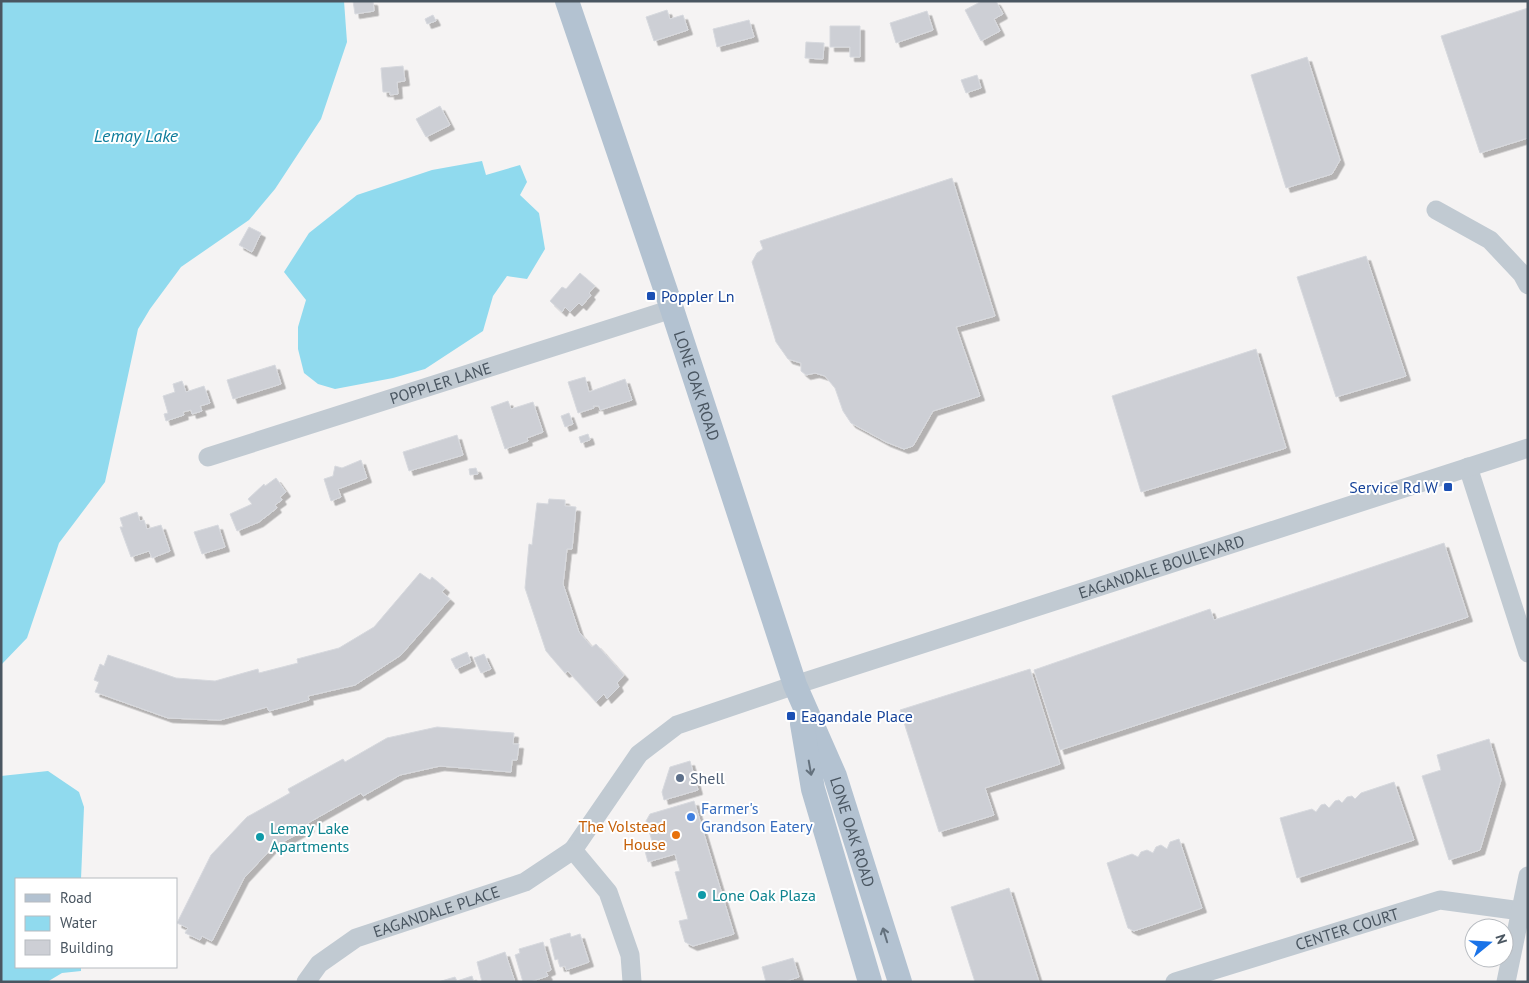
<svg xmlns="http://www.w3.org/2000/svg" width="1529" height="983" font-family="'PT Sans',sans-serif">
<defs>
<filter id="shadow"><feDropShadow dx="4.5" dy="4.5" stdDeviation="0" flood-color="#0004"/></filter>
</defs>
<rect width="100%" height="100%" fill="#f5f3f3"/>
<path fill="#90daee" d="M1 1H344L347 42 321 119 275 189 249 220 181 267 150 309 138 329 105 482 59 543 27 638 1 665Z
M482 161 486 175 520 165 527 182 520 195 539 213 545 249 527 279 507 276 493 296 483 331 425 369 393 378 335 389 318 384 304 373 298 349V327L306 300 284 272 309 233 357 195 432 170Z
M48 771 79 792 84 807 81 879H16V967H81V971L62 973 47 982H1V776Z"/>
<path fill="#cdcfd5" stroke="#d7d9de" filter="url(#shadow)" d="M353 1H373L374 11 355 14Z
M982 1H996L1003 14 994 19 1000 31 981 41 965 10Z
M1528 8V138L1480 153 1441 36Z
M667 10 670 19 683 15 688 30 654 41 646 17Z
M927 11 933 30 896 43 890 23Z
M433 15 436 21 427 24 425 19Z
M749 20 754 37 717 47 713 29Z
M830 26H860V57H850V47H830Z
M806 42 824 43 823 59 805 58Z
M1307 57 1340 160 1332 174 1286 188 1251 75Z
M403 66 405 81 397 82 398 94 390 95V92H383L381 68Z
M977 75 981 88 966 93 961 80Z
M440 106 450 125 426 137 416 119Z
M952 178 995 316 956 327 980 396 933 411 913 446 904 449 886 442 851 423 843 411 835 388 825 376 815 373 806 375 801 371V363L788 359 776 342 752 262 757 253 763 249 760 241Z
M249 227 261 233 252 252 239 245Z
M1366 256 1406 376 1336 397 1297 277Z
M580 273 595 286 589 293 591 295 582 306 579 303 570 312 565 307 562 312 550 301 562 287 566 289Z
M1256 349 1286 448 1141 492 1112 396Z
M275 365 281 384 233 399 227 380Z
M585 377 589 392 625 379 632 400 600 410 599 406H593L594 408 578 413 568 382Z
M182 381 186 392 204 386 210 403 200 406 202 411 192 414 191 410 183 412 184 415 166 421 164 414 168 413 163 396 175 392 173 384Z
M508 401 511 409 533 402 543 432 527 438 528 441 505 449 491 407Z
M569 413 573 424 565 427 561 416Z
M588 434 590 440 581 443 579 437Z
M457 435 463 455 409 471 403 452Z
M361 460 367 478 338 489 341 497 331 501 324 479 333 476 335 466 342 468Z
M476 468 478 474 470 475 469 469Z
M276 478 286 492 280 497 282 500 275 505 277 508 259 522 237 531 230 514 252 504 248 499 264 484 265 486Z
M549 499 565 500V506L576 507 572 549H567L563 584 579 632 592 647 596 644 624 675 617 683 619 687 607 699 604 694 596 702 568 671 565 673 546 651 525 588 529 544 532 545 537 503 548 504Z
M137 512 140 521 144 520 147 529 161 525 170 551 152 558 149 551 131 557 120 527H123L120 518Z
M218 525 225 547 202 554 194 532Z
M1444 543 1468 617 1060 750 1034 670 1210 609 1214 620Z
M420 573 430 580 432 577 445 588 442 592 450 599 401 655 355 685 308 696 309 700 269 711 267 707 220 720 168 718 95 692 99 682 94 680 100 664 104 666 108 655 176 678 215 681 258 669 259 673 298 663 297 659 339 648 374 627Z
M467 652 471 662 456 669 451 659Z
M484 654 491 669 481 673 474 658Z
M1030 669 1060 764 985 788 994 815 939 832 900 710Z
M437 727 514 733 513 744H519L517 760H512L511 772 440 766 400 775 363 796 361 793 308 823 310 827 272 848 244 878 212 941 202 936 200 940 185 933 188 928 177 923 211 855 247 817 290 793 288 789 343 759 345 762 387 738Z
M1489 739 1501 780 1480 850 1449 860 1422 776 1441 770 1437 755Z
M690 761 698 790 664 800 662 792 670 767Z
M1394 782 1414 840 1297 878 1280 818 1312 809 1316 812 1321 805 1325 804 1329 808 1335 801 1339 800 1342 803 1347 797 1352 796 1355 799 1361 793Z
M694 801 734 934 693 946 685 942 679 921 688 919 675 872 680 871 675 854 648 862 643 844 652 841 646 821 650 814Z
M1179 839 1202 908 1134 931 1128 928 1107 863 1132 854 1138 857 1141 852 1147 850 1153 853 1156 847 1161 845 1167 849 1170 842Z
M1009 888 1039 982H975L951 907Z
M570 933 571 937 580 934 589 962 566 970 565 966 560 967 558 959 555 960 550 939Z
M543 942 551 970 546 972 548 976 530 982H523L515 955 520 953 519 949Z
M505 952 515 982H482L477 962Z
M793 958 799 977 783 982H766L762 967Z
M472 976 474 982H438L455 977 457 981Z"/>
<g fill="none" stroke-linecap="round" stroke-linejoin="round">
<g stroke="#c1cad2" stroke-width="19">
<path d="M1436 210 1490 240 1522 274 1528 285"/>
<path id="s1" d="M208 457 672 309"/>
<path d="M1468 467 1528 653"/>
<path id="s2" d="M573 850 639 754 677 725 795 685 1528 448"/>
<path id="s3" d="M306 982 319 964 356 938 525 882 573 850 608 892 630 955 632 982"/>
<path id="s4" d="M1175 982 1440 900 1521 911"/>
<path d="M1506 982 1528 876"/>
</g>
<g stroke="#b3c2d1" stroke-width="24">
<path id="s5" d="M567 1 670 303 795 685 835 776 900 982"/>
<path d="M802 724 813 789 870 982"/>
</g>
</g>
<defs><path id="oneway-shaft" d="M-6 0H5M1.5-3L5.5 0L1.5 3" fill="none" stroke-width="1.6" stroke-linecap="round" stroke-linejoin="round" transform="scale(1.25)"/></defs>
<g stroke="#64717d">
<use href="#oneway-shaft" transform="translate(810 768) rotate(80)"/>
<use href="#oneway-shaft" transform="translate(885 935) rotate(-107)"/>
</g>
<g fill="#1a4fb4" stroke="#fff" stroke-width="2">
<rect x="646" y="291" width="10" height="10" rx="2.5"/>
<rect x="1443" y="482" width="10" height="10" rx="2.5"/>
<rect x="786" y="711" width="10" height="10" rx="2.5"/>
</g>
<circle fill="#5c6f8a" stroke="#fff" stroke-width="2" cx="680" cy="778" r="5"/>
<circle fill="#3f7fe0" stroke="#fff" stroke-width="2" cx="691" cy="817" r="5"/>
<circle fill="#e8710a" stroke="#fff" stroke-width="2" cx="676" cy="835" r="5"/>
<g fill="#0f9aa8" stroke="#fff" stroke-width="2">
<circle cx="260" cy="837" r="5"/>
<circle cx="702" cy="895" r="5"/>
</g>
<g text-anchor="middle" dominant-baseline="central" stroke-width="4" stroke-linejoin="round" paint-order="stroke">
<g font-size="16" fill="#164399" stroke="#fff" text-anchor="start">
<text x="661" y="296">Poppler Ln</text>
<text x="1438" y="487" text-anchor="end">Service Rd W</text>
<text x="801" y="716">Eagandale Place</text>
</g>
<g font-size="16" fill="#4a5661" stroke="#fff">
<text stroke="none"><textPath href="#s1" startOffset="244">POPPLER LANE</textPath></text>
<text stroke="none"><textPath href="#s5" startOffset="406">LONE OAK ROAD</textPath></text>
<text stroke="none"><textPath href="#s2" startOffset="674">EAGANDALE BOULEVARD</textPath></text>
<text stroke="none"><textPath href="#s5" startOffset="879">LONE OAK ROAD</textPath></text>
<text stroke="none"><textPath href="#s3" startOffset="152">EAGANDALE PLACE</textPath></text>
<text stroke="none"><textPath href="#s4" startOffset="180">CENTER COURT</textPath></text>
</g>
<g font-size="16" fill="#4e5e75" stroke="#fff" text-anchor="start">
<text x="690" y="778">Shell</text>
</g>
<g font-size="16" fill="#366cbe" stroke="#fff" text-anchor="start">
<text x="701" y="808">Farmer's<tspan x="701" dy="18">Grandson Eatery</tspan></text>
</g>
<g font-size="16" fill="#c56008" stroke="#fff" text-anchor="end">
<text x="666" y="826">The Volstead<tspan x="666" dy="18">House</tspan></text>
</g>
<g font-size="16" fill="#0d838f" stroke="#fff" text-anchor="start">
<text x="270" y="828">Lemay Lake<tspan x="270" dy="18">Apartments</tspan></text>
<text x="712" y="895">Lone Oak Plaza</text>
</g>
<g font-size="18" font-style="italic" fill="#0c7c9b" stroke="#fff">
<text x="136" y="135">Lemay Lake</text>
</g>
</g>
<rect width="1529" height="983" fill="none" stroke="#4a5661" stroke-width="5"/>
<rect x="15" y="878" width="162" height="90" fill="#ffffff" stroke="#b7bbc0"/>
<rect x="25" y="894" width="25" height="8" fill="#b3c2d1" stroke="#b7bbc0"/>
<text x="60" y="903" font-size="15" fill="#4a5661">Road</text>
<rect x="25" y="916" width="25" height="15" fill="#90daee" stroke="#b7bbc0"/>
<text x="60" y="928" font-size="15" fill="#4a5661">Water</text>
<rect x="25" y="940" width="25" height="15" fill="#cdcfd5" stroke="#b7bbc0"/>
<text x="60" y="953" font-size="15" fill="#4a5661">Building</text>
<g transform="translate(1489 943) rotate(72)"><circle r="24" fill="#ffffff" stroke="#b7bbc0"/>
<path d="M0-4L9 19L0 12L-9 19Z" fill="#1a73e8"/>
<text y="-8" font-size="14" font-weight="bold" text-anchor="middle" fill="#4a5661">N</text>
</g>
</svg>
